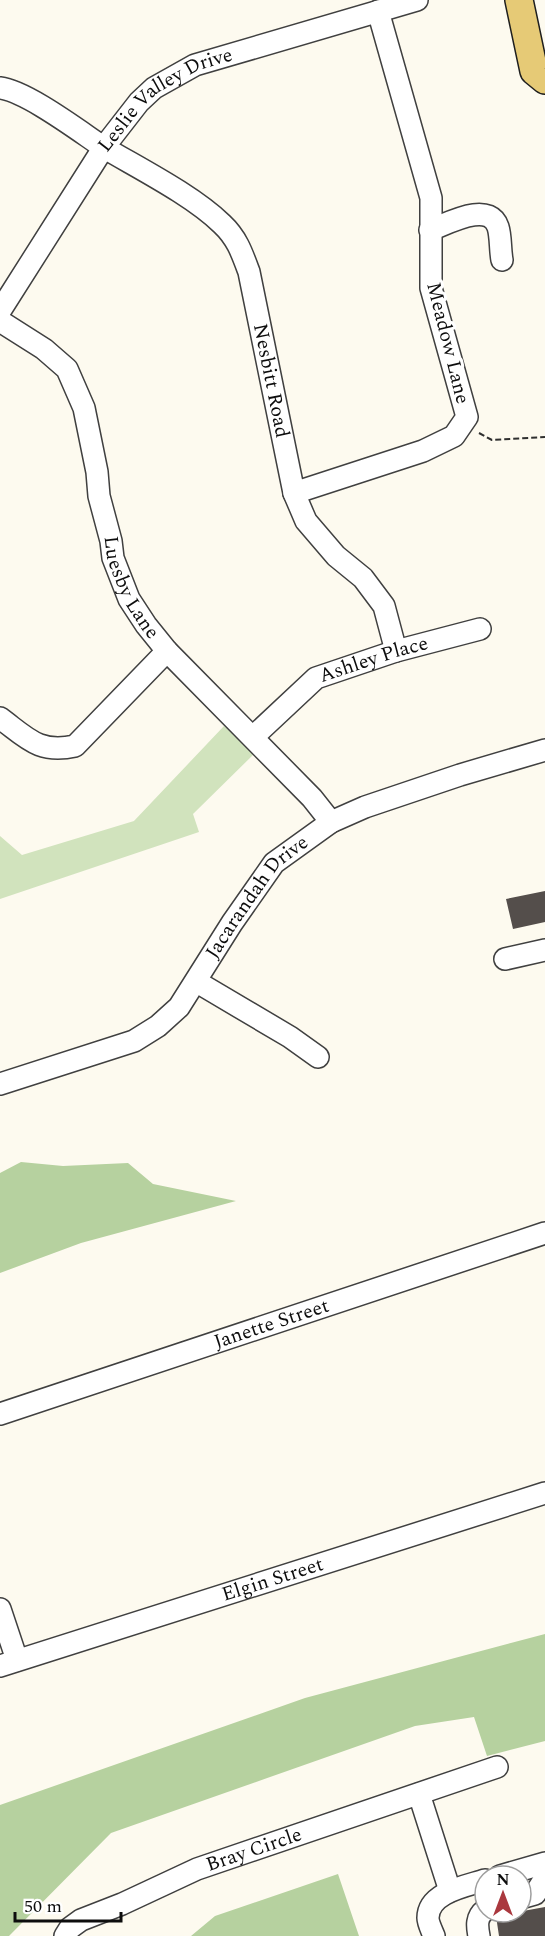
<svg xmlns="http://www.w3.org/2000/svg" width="545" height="1936" font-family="Spectral,serif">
<rect width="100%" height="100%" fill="#fdfaef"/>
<path fill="#d1e3bd" d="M224 726 255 753 193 814 199 832 0 899V836L22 855 134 821Z"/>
<path fill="#b6d19f" d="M21 1162 63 1166 128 1163 153 1184 236 1201 81 1243 0 1273V1173Z
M545 1634V1741L487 1756 474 1717 415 1726 111 1833 9 1936H0V1805L305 1698Z
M338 1874 359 1936H191L215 1916Z"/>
<path fill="#544e4b" d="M545 891V922L513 929 506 899Z
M545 1907V1936H499L496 1916Z"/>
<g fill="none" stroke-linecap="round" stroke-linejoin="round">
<defs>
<g id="minor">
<path id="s1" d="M0 88C26 91 79 131 103 147 140 169 192 195 222 224 237 238 242 253 249 272L294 493 306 521 336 556 363 578 384 606 396 651"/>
<path d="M430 230C447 224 489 200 498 227 501 236 500 250 502 260"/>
<path id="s2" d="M0 311 104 147 139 102 154 88 195 65 417 0"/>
<path id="s3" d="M0 321 44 349 67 369 84 408 97 472 99 496 111 541 113 558 129 599 146 625 167 651 312 798 331 822"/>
<path d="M294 493 423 451 454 436 467 417 431 288V198L378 11"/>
<path d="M0 718C27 738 39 754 75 746L167 651"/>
<path id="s4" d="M253 737 316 678 396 651 480 629"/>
<path d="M505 959 545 950"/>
<path d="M197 982 290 1037 318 1057"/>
<path id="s5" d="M0 1084 134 1041 158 1026 179 1007 232 923 274 863 331 822 365 807 460 775 545 750"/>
<path id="s6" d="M0 1414 545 1233"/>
<path d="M0 1609 17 1660"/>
<path id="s7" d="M0 1666 545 1493"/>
<path d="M419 1794 450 1891"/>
<path d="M500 1876 545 1863"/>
<path d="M521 1898 535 1894 545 1878"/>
<path id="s8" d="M65 1936 70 1928 81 1920 122 1904 197 1869 497 1767"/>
<path d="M434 1936C432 1931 428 1923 428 1918 428 1892 467 1886 485 1880"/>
<path d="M479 1936C477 1926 476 1917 485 1910"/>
</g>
<path id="major" d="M519 0 534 71 545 80"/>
</defs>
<use href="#minor" stroke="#404040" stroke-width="24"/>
<use href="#major" stroke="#1e1e1e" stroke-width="30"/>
<path stroke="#2f2f2f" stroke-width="2" stroke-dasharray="6 3" stroke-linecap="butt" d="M479 433 492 440 545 437"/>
<use href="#minor" stroke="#fff" stroke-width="21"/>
<use href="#major" stroke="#e6ca76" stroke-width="27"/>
</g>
<g text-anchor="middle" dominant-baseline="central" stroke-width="6" stroke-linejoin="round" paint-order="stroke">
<g font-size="20" fill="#0d0d0d" stroke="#fff">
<text stroke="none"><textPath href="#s2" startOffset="274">Leslie Valley Drive</textPath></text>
<text transform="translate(448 343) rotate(76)">Meadow Lane</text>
<text stroke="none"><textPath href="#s1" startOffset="428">Nesbitt Road</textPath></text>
<text stroke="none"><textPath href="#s3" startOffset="312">Luesby Lane</textPath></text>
<text stroke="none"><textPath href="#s4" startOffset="147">Ashley Place</textPath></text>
<text stroke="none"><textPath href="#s5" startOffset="333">Jacarandah Drive</textPath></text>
<text stroke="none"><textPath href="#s6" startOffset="286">Janette Street</textPath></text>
<text stroke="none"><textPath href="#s7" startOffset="286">Elgin Street</textPath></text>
<text stroke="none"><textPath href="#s8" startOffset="210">Bray Circle</textPath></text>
</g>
</g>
<g transform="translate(503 1894)"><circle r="28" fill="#ffffff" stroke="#9e9e9e" stroke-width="1.5"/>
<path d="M0-4.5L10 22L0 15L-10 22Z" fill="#aa383e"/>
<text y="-9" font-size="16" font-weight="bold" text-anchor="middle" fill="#0d0d0d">N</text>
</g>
<path d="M15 1912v9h106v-9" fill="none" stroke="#0d0d0d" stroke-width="3"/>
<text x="24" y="1912" font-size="18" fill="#0d0d0d" stroke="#ffffff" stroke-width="4.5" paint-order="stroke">50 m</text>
</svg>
